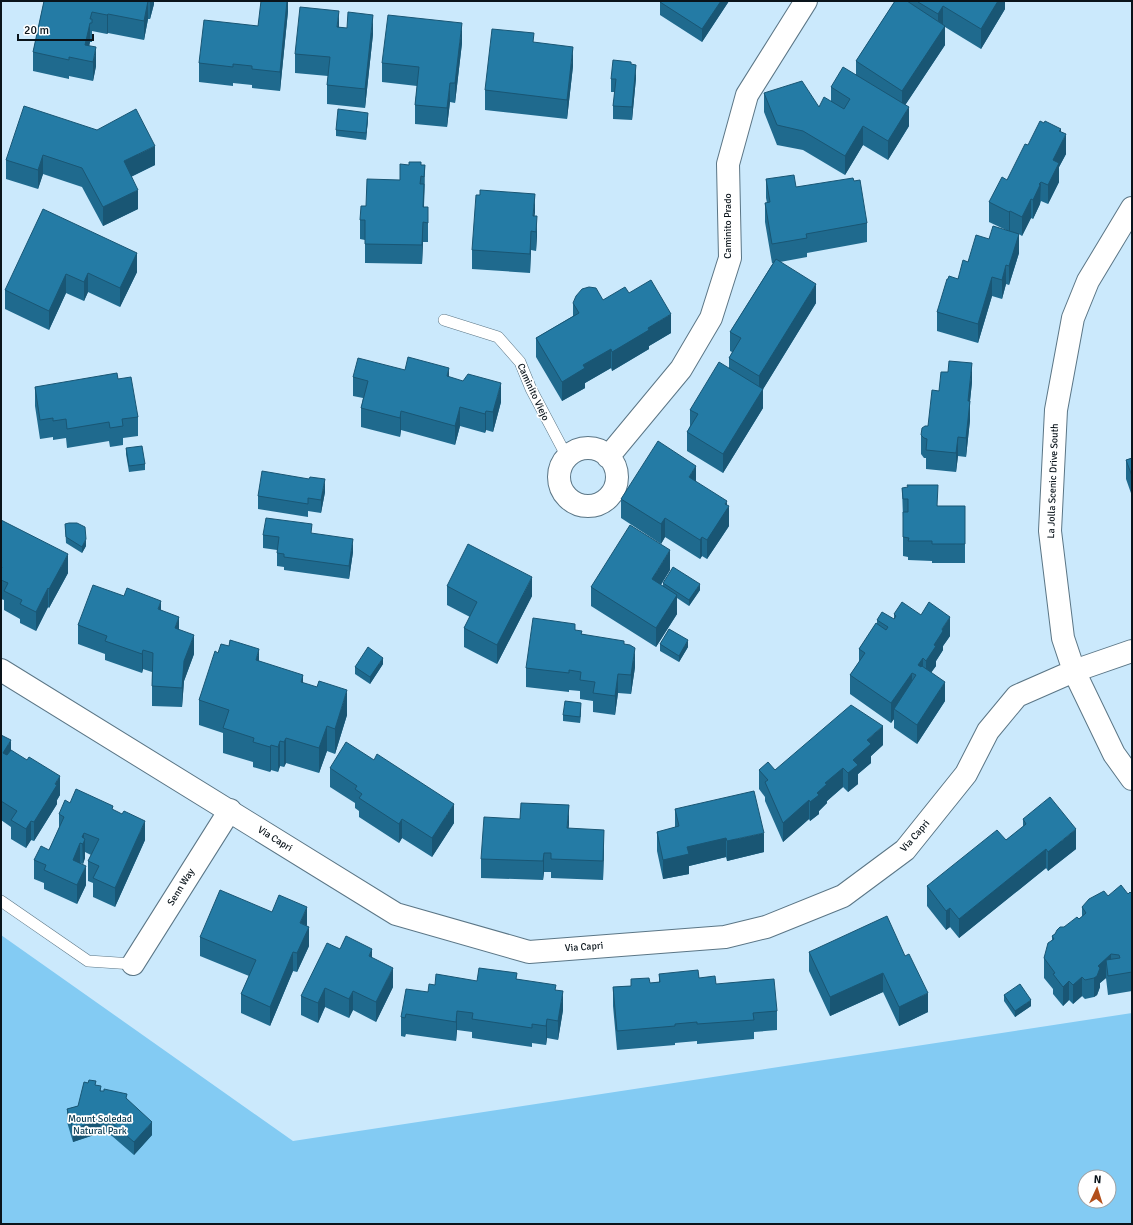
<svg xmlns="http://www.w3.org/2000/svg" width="1133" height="1225" font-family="Signika,sans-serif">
<rect width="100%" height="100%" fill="#cbe9fc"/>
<path fill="#83cbf3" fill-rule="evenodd" d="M1 935 293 1141 1132 1013V1224H1ZM1085 1177H1109V1201H1085Z"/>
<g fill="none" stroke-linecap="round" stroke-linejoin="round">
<defs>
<path id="service" d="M444 320 498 337 520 362 531 389 567 457
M1 901 88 961 133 964"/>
<path id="minor" d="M559 477a29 29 0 1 1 58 0a29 29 0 1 1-58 0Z
M608 457 681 369 711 318 730 258 728 164 747 95 806 1
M1132 651 1074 671 1114 754 1132 779
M133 964 230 810"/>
<path id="tertiary" d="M1 670 396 914 529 952 725 937 766 927 843 896 905 850 966 774 988 731 1017 696 1074 671 1063 638 1050 531 1056 410 1073 318 1088 281 1132 208"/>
</defs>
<use href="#service" stroke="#5b7686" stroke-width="12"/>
<use href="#minor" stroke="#5b7686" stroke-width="24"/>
<use href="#tertiary" stroke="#5b7686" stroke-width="24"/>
<use href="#service" stroke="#fff" stroke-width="11"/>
<use href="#minor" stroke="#fff" stroke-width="22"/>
<use href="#tertiary" stroke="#fff" stroke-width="22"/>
</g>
<path fill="#1f6a8e" d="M44 1H154V4L150 19H148L144 40 108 33 107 34 92 31V42H90L89 46 96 66 93 81 69 76V79L33 71V52Z
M288 1V11L280 91 252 88V85L233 83V86L199 82V63L258 26Z
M660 1H729L702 42 660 15Z
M895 1H1005V9L981 49 945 27V45L905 105 909 126 888 160 863 145 845 175 803 150 777 145 764 112V93L819 107 831 101V87L856 75V61Z
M339 27 373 34 365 108 327 104V85L328 76 295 73V54Z
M462 43 455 103 450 102 447 127 415 124V105L417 86 382 82V63Z
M534 43 573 66 567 119 485 110V90Z
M631 64 636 78 632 120 613 119V106L615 92H611V79Z
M368 119 366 140 336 136V130Z
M97 130 155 165 131 177 138 209 103 226 82 187 43 174 38 189 6 179V160Z
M1061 132 1066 154 1059 167V182L1048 204 1041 201 1040 204 1033 219 1031 218 1022 236 1019 234V253L1009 285 1006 284 1002 299 992 296 978 343 937 331V312L968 262 989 239 1006 230 989 222V202L1007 180 1028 145Z
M409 165H425L424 207H428V242H423L422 264 365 263V240L360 239V220L366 206 400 180Z
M766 179 796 187 854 181 867 223V242L807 253V257L780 262 816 303 763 389V408L723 473 687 451V432L690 426V410L729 368V358L732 352 730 351V332L773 263H772L765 222V203H767L766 198Z
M535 216 537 235 536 251 531 250 530 273 472 269V250Z
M137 253V272L120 307 88 292 84 301 66 293 49 330 5 309V290Z
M629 293 671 333 649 346V349L612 371 611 368 585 383V388L562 401 536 357V338L573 316V303L603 300Z
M405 370 449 377 501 402 493 432 486 430 485 433 460 426 455 445 401 430 400 437 361 427V408L363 398 353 396V377Z
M118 379 138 417V436L123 438V445L110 447 109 441 67 448 66 438 53 440V437L40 439 35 406V387Z
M972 382 970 401V420L966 457 958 456 956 472 926 469V458H924L921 454V435L928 426 939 391Z
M126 448 145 464V470L129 472 126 454Z
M1132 458V496L1126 479V460Z
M696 482 727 505 729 526 707 559 702 556 700 559 665 537 661 544 621 518V499Z
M902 488 938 506H965V563H932V561L908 560V557L903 556V518Z
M325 492 321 513 308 511V517L258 509V496Z
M1 520 68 573 49 608 48 607 36 631 20 623V619L4 610V600L1 599Z
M65 524 86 546 82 553 66 543Z
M312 534 353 552 349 579 284 570V567L277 566V550L263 548V535Z
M670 570 661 585 663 586V583L700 590 689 606 677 598V614L656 647 591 606V587Z
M447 586 532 596 497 664 464 647V628L470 617 447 605Z
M161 610 179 630 194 654 184 681 182 707 152 706V672L143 669 142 673 105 660V654L78 644V625Z
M894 614 950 636 943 646V650L936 661V666L931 672 945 701 917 744 894 728V719L891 723 850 694V675L859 662V649L877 623V620L894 619Z
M575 630 582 634 624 644 635 667 631 694 618 693 615 715 593 712V701L580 699V691L569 690V692L526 687V668Z
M660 644 688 647 679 662 660 651Z
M218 653 259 661 303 683 347 715 335 754 327 751 319 773 286 763 284 767 280 766 278 772 271 770 270 772 253 767V762L223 753V733L199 725V700Z
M383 664 370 684 355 674V667Z
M581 709 580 723 563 721V715Z
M1 735 11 751 60 795 57 800V804L34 841 31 840 26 848 11 839V827L1 820Z
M883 745 871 756V763L858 774V784L848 792 843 787 827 801V803L819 811V814L810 821 809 819 783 842 765 801V797L759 789V770H775Z
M330 768 454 823 432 857 402 838 399 843 359 817V811L355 808V803L330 787Z
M70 803 113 810 145 840 115 907 93 897V883L88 881V861L91 855 85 852V858L83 864 80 863 86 885 77 904 44 889V883L34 879V860L49 850 59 828V814Z
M675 809 764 852 727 861 726 857 689 866V874L663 879 657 851V832L675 828Z
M1023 819 1076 849 1048 871 1046 868 959 938 950 927 946 930 927 906V886L1006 840 1023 827Z
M568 828 604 849 603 880 551 878V872H544L543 880 481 878V859Z
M1128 894H1132V991L1108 995 1106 978 1100 983V987L1097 995 1094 997 1085 999 1082 996 1073 1004 1069 1000 1063 1006 1053 994V989L1044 978V958L1052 940V936L1064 927 1082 917V907L1108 896Z
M272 912 307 926 309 946 297 972 293 971 270 1026 241 1013V994L249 976 200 956V937Z
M340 949 372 958 393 987 376 1022 353 1010 349 1018 325 1007 318 1023 301 1015V996Z
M809 952 905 956 928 1012 899 1026 883 992 830 1016 809 971Z
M659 974 699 978 716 984 777 1011V1030L754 1032V1039L697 1044V1041L675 1043V1045L617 1050 613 1006V987L631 986V979L650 983 659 982Z
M517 979 556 990 563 1010 558 1040 547 1038 546 1045 532 1043V1047L472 1038V1032L457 1030 456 1041 406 1034 405 1037 401 1036V1017L435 985 477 981Z
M1004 995 1031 1006 1015 1017 1004 1001Z
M96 1085 101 1091 127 1099 152 1135 134 1155 112 1136 109 1135 100 1133 73 1142 67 1122V1109L78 1106Z"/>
<path fill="#195674" d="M148 1V19L144 40V21Z
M150 1H154V4L150 19Z
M287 1H288V11L280 91V72Z
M721 1H729L702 42V29Z
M998 1H1005V9L981 49V29Z
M943 6V25L938 34V14Z
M339 11V31L337 27Z
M108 14V33L107 34V15Z
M373 15V34L365 108V89Z
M90 23V42L86 61 85 45Z
M462 23V43L455 103V83Z
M945 26V45L902 110V91Z
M96 47V66L93 81V62Z
M573 47V66L567 119V100Z
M636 65V78L632 120V107Z
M450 83V102L447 127V108Z
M909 107V126L888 160V141Z
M368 113V119L366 140V133Z
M863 126V145L845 175V156Z
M1061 129V144L1066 134V154L1059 167V182L1048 204V185L1059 131Z
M155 146V165L124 180V161Z
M43 155V174L38 189V170Z
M425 165 424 203 423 226V207Z
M1041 182 1040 204 1033 219V200Z
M138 190V209L103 226V207Z
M535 194V213L533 231V216Z
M1031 199V218L1022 236V217Z
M1010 211V230L1009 232V212Z
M537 216V235L536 251V232Z
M423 222V242L422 264V245Z
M531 231V250L530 273V254Z
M1019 234V253L1009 285V266Z
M137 253V272L120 307V288Z
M1006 265V284L1002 299V280Z
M88 273V292L84 301V282Z
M66 274V293L49 330V311Z
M992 277V296L978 343V324Z
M816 284V303L759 396V376Z
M671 314V333L649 346V349L612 371V352L648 328Z
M611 349V368L585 383V388L562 401V382L583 365Z
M972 363V382L968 420V401Z
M449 368V387L447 376Z
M501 383V402L493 432V412Z
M763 389V408L723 473V454Z
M970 401V420L966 457V438Z
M460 407V426L455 445V426Z
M401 411V430L400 437V418Z
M486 411V430L485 433V414Z
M958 437V456L956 472V453Z
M696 466V485L689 477Z
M325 479V492L321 513V500Z
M727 501V509L729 506V526L707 559V540Z
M665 518V537L661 544V524Z
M702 537V556L700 559V540Z
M86 539V546L82 553V547Z
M353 539V552L349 579V566Z
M670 550V570L652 598V579Z
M68 554V573L49 608V589Z
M532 577V596L497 664V645Z
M700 584V590L689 606V600Z
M48 588V607L36 631V612Z
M677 595V614L656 647V628Z
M161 601V620L158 609Z
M179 617V636L175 628Z
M950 617V636L943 646V650L936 661V666L926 680V661L942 629Z
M194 635V654L184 681 182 707V688L184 661Z
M688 640V647L679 662V656Z
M635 648V667L631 694V675Z
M259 649V674L256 660Z
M143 650V669L142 673V654Z
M383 658V664L370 684V677Z
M923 658V677L918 665Z
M912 673V692L894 709V719L891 723V703Z
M618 674V693L615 715V696Z
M303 675V700L301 682Z
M945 682V701L917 744V725Z
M347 690V715L335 754V729Z
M581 703V709L580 723V717Z
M327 726V751L319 773V748Z
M883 726V745L871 756V763L858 774V784L848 792V773L853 760 867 740Z
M286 738V763L284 767V742Z
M11 740V760L3 753Z
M280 741V766L278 772V747Z
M271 745V770L270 772V747Z
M843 768V787L827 801V803L819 811V814L810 821V802L825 783Z
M60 776V795L57 800V804L34 841V822L55 784Z
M809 800V819L783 842V823Z
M454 804V823L432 857V838Z
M569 805V825L567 847V828Z
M402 819V838L399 843V824Z
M31 821V840L26 848V829Z
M145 821V840L115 907V888Z
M1076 829V849L1048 871V852Z
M604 830V849L603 880V861Z
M84 833V841L85 839V858L83 864 82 837Z
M764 833V852L727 861V841Z
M726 838V857L689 866V874L663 879V860L687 847Z
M80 843V863L73 879V860Z
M1046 849V868L959 938V919Z
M544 853V872L543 880V861Z
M86 866V885L77 904V885Z
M307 907V926L300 923Z
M950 908V927L946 930V911Z
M309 927V946L297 972V953Z
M372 949V968L369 956Z
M293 952V971L270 1026V1007Z
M1111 954V974L1106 960V978L1100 983V987L1097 995 1094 997V978L1098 966Z
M393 968V987L376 1022V1002Z
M883 973V992L830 1016V997Z
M1082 977V996L1073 1004V985Z
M1069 981V1000L1063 1006V987Z
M325 988V1007L318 1023V1003Z
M353 991V1010L349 1018V999Z
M563 991V1010L558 1040V1021Z
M928 993V1012L899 1026V1007Z
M1031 1000V1006L1015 1017V1011Z
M457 1011V1030L456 1041V1022Z
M547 1019V1038L546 1045V1026Z
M100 1120V1133L73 1142V1129Z
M152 1122V1135L134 1155V1142Z"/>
<path fill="#247ba5" stroke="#195674" d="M44 1H148L144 21 108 14 107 15 92 12 90 19H92V23H90L85 45 96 47 93 62 69 57V60L33 52Z
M261 1H287L280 72 252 69V66L233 64V67L199 63 204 20 258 26Z
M660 1H721L702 29 660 2Z
M895 1H907L945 26 902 91 856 61Z
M919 1H998L981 29 943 6 938 14 918 2Z
M300 7 339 11 337 27 347 28 348 12 373 15 365 89 327 85 330 57 295 54Z
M388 15 462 23 455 83H450L447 108 415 105 419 67 382 63Z
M492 29 534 33 533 42 573 47 567 100 485 90Z
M613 60 631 62V64L636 65 632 107 613 106 616 79H611Z
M843 67 909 107 888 141 863 126 845 156 803 131 777 125 764 93 802 81 819 107 824 97 844 109 850 99 831 87Z
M24 106 97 130 136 109 155 146 124 161 138 190 103 207 82 168 43 155 38 170 6 160Z
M338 109 368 113 366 133 336 130Z
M1040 121 1044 123 1045 121 1061 129 1059 131 1066 134 1053 160 1059 163 1048 185 1041 182 1039 184 1040 185 1033 200 1031 199 1022 217 1010 211 1009 212 989 202 1002 177 1007 180 1025 144 1028 145Z
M409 162H421V165H425L424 177 421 176 420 184H424L423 207H428V223L423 222 422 245 365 244V220H360L361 206H366L367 179 400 180V164L409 165Z
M794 175 796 187 853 178 854 181 860 180 867 223 806 234 807 238 772 244 765 203 770 202 766 179Z
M480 190 535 194 533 216H537L536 232 531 231 530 254 472 250 476 195H480Z
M43 209 137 253 120 288 88 273 84 282 66 274 49 311 5 290Z
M993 226 1019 234 1009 266 1006 265 1002 280 992 277 978 324 937 312 947 279H948L949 276 958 279 963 260 968 262 976 235 989 239Z
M776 259 816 284 759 376 729 358 741 338 730 332Z
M651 280 671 314 648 328 649 330 612 352 611 349 583 365 585 368 562 382 536 338 579 313 573 303 576 296 582 289 589 287 596 288 603 300 625 287 629 293Z
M408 357 449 368 447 376 463 381 468 374 501 383 493 412 486 411 485 414 460 407 455 426 401 411 400 418 361 408 368 381 353 377 358 358 405 370Z
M949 361 972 363 968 401H970L966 438 958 437 956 453 926 450 927 439 924 438 921 435 922 428 925 426H928L932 390 939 391 941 372H948Z
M719 362 763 389 723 454 687 432 698 414 690 410Z
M117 373 118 379 131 377 138 417 122 419 123 426 110 428 109 422 67 429 66 419 53 421V418L40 420 35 387Z
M658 441 696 466 689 477 727 501 725 504 729 506 707 540 702 537 700 540 665 518 661 524 621 499Z
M142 446 145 464 129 466 126 448Z
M1132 458V476L1126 460Z
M262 471 309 479 310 477 325 479 321 500 308 498V504L258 496Z
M907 485H938L937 506H965V544H932V541H908L909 538 903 537V512H908V499H903L902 488 908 487Z
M266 518 312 524 311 533 353 539 349 566 284 557V554L277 553 279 537 263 535Z
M1 520 68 554 49 589 48 588 36 612 20 604 22 600 4 591 8 583 1 580V569L2 567H1Z
M69 523H77L85 527 86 539 82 547 66 537 65 524Z
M630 525 670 550 652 579 677 595 656 628 591 587Z
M468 544 532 577 497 645 464 628 477 602 447 586Z
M673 567 700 584 689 600 663 583Z
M93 585 124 596 127 588 161 601 158 609 179 617 175 628 194 635 184 661 182 688 152 686 153 653 143 650 142 654 105 641 107 636 78 625Z
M902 602 921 615 929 602 950 617 942 629 943 631 934 645 936 646 926 661 923 658 918 665 921 667 922 666 945 682 917 725 894 709 916 675 912 673 891 703 850 675 865 653 859 649 876 623 886 630 888 627 877 620 882 612 894 619 896 616 894 614Z
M533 618 575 624V630L582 631 581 634 624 641V644L630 645 635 648 631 675 618 674 615 696 593 693 595 682 580 680 581 672 569 670V673L526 668Z
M669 629 688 640 679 656 660 644Z
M230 640 259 649 256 660 303 675 301 682 317 687 319 681 347 690 335 729 327 726 319 748 286 738 284 742 280 741 278 747 271 745 270 747 253 742 254 738 223 728 229 710 199 700 215 651 218 653 221 644 229 646Z
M368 647 383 658 370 677 355 667Z
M565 701 581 703 580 717 563 715Z
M851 705 883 726 867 740 871 744 853 760 858 765 848 773 843 768 825 783 827 784 817 793 819 795 810 802 809 800 783 823 765 782 768 780 759 770 768 762 775 770Z
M1 735 11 740 3 753 7 755 11 750 27 760 29 757 60 776 55 784 57 785 34 822 31 821 26 829 11 820 17 811 1 801Z
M346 742 374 760 377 754 454 804 432 838 402 819 399 824 359 798 362 794 355 789 357 786 330 768Z
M76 789 113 806 112 809 122 814 124 811 145 821 115 888 93 878 99 866 88 861 99 839 84 833 82 837 85 839 83 844 80 843 73 860 86 866 77 885 44 870 46 865 34 860 41 846 49 850 64 817 59 814 65 800 70 803Z
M754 791 764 833 727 841 726 838 687 847 689 854 663 860 657 832 679 826 675 809Z
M1050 797 1076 829 1048 852 1046 849 959 919 950 908 946 911 927 886 997 830 1006 840 1026 824 1023 819Z
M521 803 569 805 567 828 604 830 603 861 551 859V853H544L543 861 481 859 484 817 520 819Z
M1121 885 1128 894 1130 892 1132 894V972L1108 976 1106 960 1120 958 1119 955 1111 954 1098 966 1100 968 1097 976 1094 978 1085 980 1082 977 1073 985 1069 981 1063 987 1053 974 1055 973 1044 958 1048 943 1054 939 1052 936 1055 934 1057 930 1060 927H1064L1077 917 1079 919 1086 913 1082 907 1089 899 1104 891 1108 896Z
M220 890 272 912 279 895 307 907 300 923 309 927 297 953 293 952 270 1007 241 994 256 960 200 937Z
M887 916 905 956 909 954 928 993 899 1007 883 973 830 997 809 952Z
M346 936 372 949 369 956 393 968 376 1002 353 991 349 999 325 988 318 1003 301 996 327 943 340 949Z
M479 968 517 973 516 979 556 985 555 990 563 991 558 1021 547 1019 546 1026 532 1024V1028L472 1019 473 1013 457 1011 456 1022 406 1014 405 1018 401 1017 406 989 428 992 429 984 435 985 436 974 477 981Z
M698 970 699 978 715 976 716 984 774 979 777 1011 753 1013 754 1020 697 1024V1022L675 1024V1026L617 1031 613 987 631 986V979L649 978 650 983 660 982 659 974Z
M1020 984 1031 1000 1015 1011 1004 995Z
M89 1080 96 1081 95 1085 101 1086 100 1091H104V1089L127 1094 126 1098 152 1122 134 1142 112 1123 109 1122 100 1120 73 1129 67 1109 78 1106 84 1082 88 1083Z"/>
<g text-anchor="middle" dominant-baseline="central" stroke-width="3.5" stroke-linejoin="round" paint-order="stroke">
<g font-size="10" fill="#0a141b" stroke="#fff">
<text transform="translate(728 226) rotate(-90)">Caminito Prado</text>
<text transform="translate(533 392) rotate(65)">Caminito Viejo</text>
<text transform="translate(1053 481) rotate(-88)">La Jolla Scenic Drive South</text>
<text transform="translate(915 836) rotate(-49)">Via Capri</text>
<text transform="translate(275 839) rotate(32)">Via Capri</text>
<text transform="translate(181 887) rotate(-58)">Senn Way</text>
<text transform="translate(584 947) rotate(-4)">Via Capri</text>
</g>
<g font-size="10" fill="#093a51" stroke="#fff">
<text x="100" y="1119">Mount Soledad<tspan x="100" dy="12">Natural Park</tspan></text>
</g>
</g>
<rect width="1133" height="1225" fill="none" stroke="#0a141b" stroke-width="4"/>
<g transform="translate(1097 1189) rotate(4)"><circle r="19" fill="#ffffff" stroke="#9da1a4"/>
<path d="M0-3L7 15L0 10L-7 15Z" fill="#b24f1b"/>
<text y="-6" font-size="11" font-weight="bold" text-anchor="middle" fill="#0a141b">N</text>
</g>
<path d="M18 34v6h75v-6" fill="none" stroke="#0a141b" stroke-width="2"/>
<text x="24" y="34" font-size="12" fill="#0a141b" stroke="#ffffff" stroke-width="3" paint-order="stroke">20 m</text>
</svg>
